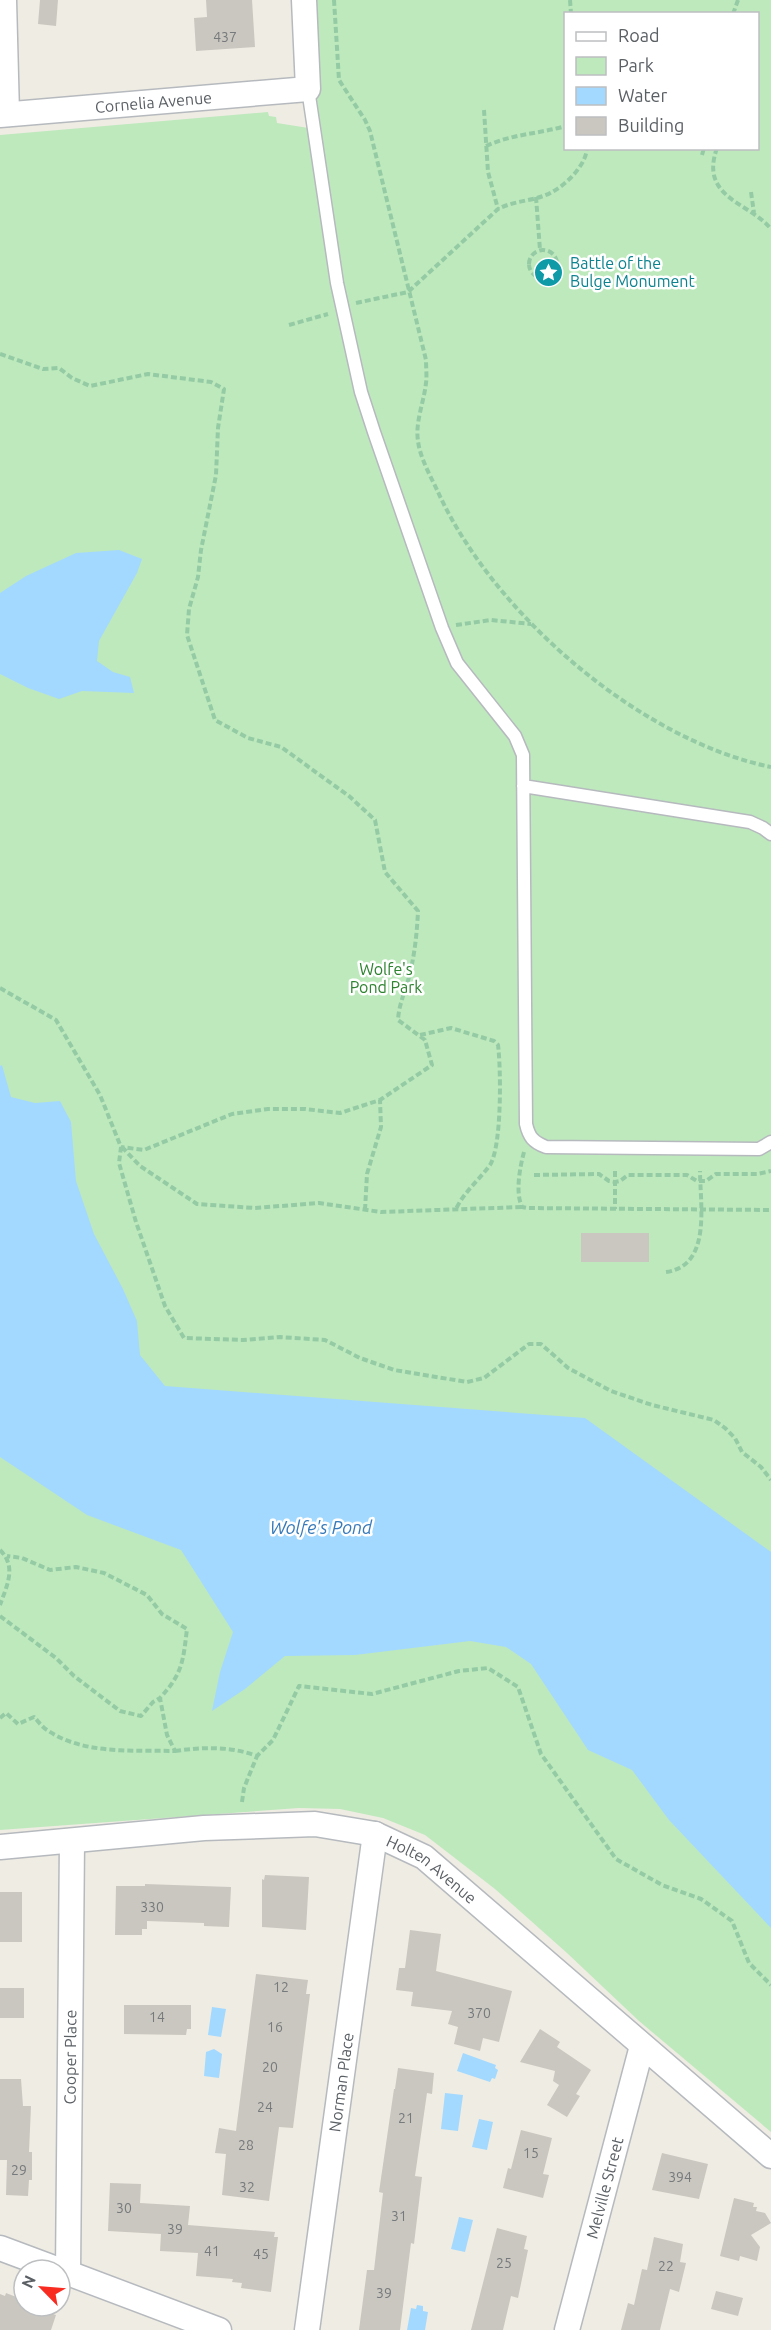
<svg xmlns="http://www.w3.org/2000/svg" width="771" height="2330" font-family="Ubuntu,sans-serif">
<rect width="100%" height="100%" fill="#efece3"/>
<path fill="#bee9bd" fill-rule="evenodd" d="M317 0H771V2132L639 2021 567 1953 495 1889 425 1835 383 1818 340 1809 299 1808 0 1830V135L268 112 269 116 276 117 277 123 321 130 314 79ZM566 14H758V148H566Z"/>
<path fill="#a3d9ff" d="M119 550 142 559 137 573 99 641 97 661 113 672 130 677 134 693 82 691 59 699 28 688 0 674V593L26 576 76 553Z
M2 1065 11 1097 35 1103 60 1101 71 1122 76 1181 94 1234 123 1289 137 1321 140 1355 165 1386 585 1418 771 1552V1928L669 1820 632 1770 588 1750 531 1664 506 1647 470 1641 355 1655 285 1656 245 1689 212 1711 220 1672 233 1632 181 1550 87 1515 0 1457V1066Z
M212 2007 226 2009 221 2037 208 2035Z
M214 2049 222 2054 219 2078 204 2076 206 2052Z
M463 2053 496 2065 495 2068 498 2070 495 2079 492 2078 490 2082 457 2071Z
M445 2093 463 2095 458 2131 441 2129Z
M479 2119 493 2122 487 2150 472 2147Z
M459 2217 473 2220 465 2252 451 2249Z
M417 2305 423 2306V2311L428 2312 425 2330H407L411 2308 416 2309Z"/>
<path fill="#cac7c0" d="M40 0H58L56 26 38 24Z
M206 0H252L255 47 196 51 194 18 207 17Z
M581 1233H649V1262H581Z
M265 1875 309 1877 306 1930 262 1927V1879L264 1880Z
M145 1884 231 1887 229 1927 204 1926V1923L147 1921V1929H142V1935H115L116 1886H145Z
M0 1892H22V1942H0Z
M410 1930 441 1934 436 1971 512 1991 499 2042 483 2038 480 2051 454 2044 458 2027 448 2024 452 2011 411 2006 413 1992 396 1990 399 1968H405Z
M256 1974 308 1980 306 1994H310L293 2128 279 2127 269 2201 222 2195 226 2154 215 2153 219 2128 236 2131Z
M0 1988H24V2018H0Z
M124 2005H191V2029H187L186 2035 124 2034Z
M540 2029 560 2042 557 2047 591 2070 576 2094 580 2096 567 2117 547 2105 559 2085 553 2081 555 2071 520 2062Z
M398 2068 434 2073 432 2094 427 2093 415 2176 422 2177 414 2244 411 2243 400 2330H359L367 2270H374L383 2193 379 2192 394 2089H395Z
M0 2079H21L23 2106H31L29 2152H32V2180H29L28 2196 6 2195 7 2160H0Z
M521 2130 552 2138 543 2174 549 2175 543 2198 503 2188 508 2168 511 2169Z
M662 2153 708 2164 699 2199 652 2190Z
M110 2183 141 2184 140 2203 190 2206 188 2225 275 2232 274 2237H278L271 2292 241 2288 242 2283 232 2282 233 2279 196 2276 198 2253 160 2251 161 2234 108 2231Z
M734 2198 754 2203 753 2207H757L756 2211 765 2213 771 2223 751 2235 760 2247 757 2261 740 2256 739 2261 720 2256Z
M497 2228 527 2236 524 2249 528 2250 518 2298 511 2296 503 2330H471Z
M654 2237 683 2244 680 2262 686 2263 679 2292 670 2289 660 2330H621L628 2303 634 2305 642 2269 647 2270Z
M716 2291 743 2298 738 2316 711 2309Z
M6 2293 24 2300V2306H56L53 2314 56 2315 51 2330H0V2294L5 2296Z"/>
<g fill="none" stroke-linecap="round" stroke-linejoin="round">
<defs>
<path id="service" d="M308 89 337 283 361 392 374 432 442 628 457 663 515 736 523 755 526 1124C529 1137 533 1142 546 1147L759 1149 771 1142
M523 786 750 822 763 828 771 834"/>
<g id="minor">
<path d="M4 0 7 114"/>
<path id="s1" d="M0 115 308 89 304 0"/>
<path id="s2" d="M0 1847 204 1828 315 1824 375 1834 424 1857 771 2156"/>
<path d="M0 2248 59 2270"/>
<path d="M60 2270 219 2330"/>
<path id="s3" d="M68 2273 72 1841"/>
<path id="s4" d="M307 2330 375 1834"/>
<path id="s5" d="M567 2330 642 2046"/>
</g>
</defs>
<use href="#service" stroke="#b6babe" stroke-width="15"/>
<use href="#minor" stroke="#b6babe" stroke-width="27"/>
<path stroke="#95cba4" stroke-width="4" stroke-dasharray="6 3" stroke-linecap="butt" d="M334 0 339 80 365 120 370 131 426 360C426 368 427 376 426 383 424 402 415 422 418 441 420 458 431 477 438 492 493 613 639 740 771 767
M570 0 571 14
M733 14 738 0
M484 110 488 172 498 209
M486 146C512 134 538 134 566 126
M717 148C699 198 749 202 771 229
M702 155 704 148
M751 192 754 213
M536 197 540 250
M529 264a14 14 0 1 1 28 0a14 14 0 1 1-28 0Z
M356 303 408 292 498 209C515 200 537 201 552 192 567 184 586 165 587 148
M289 325 328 314
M0 354 43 369 59 368 72 378 90 386 148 374 211 382 224 389 218 428 216 475 201 550 198 577 189 609 187 635 215 720 248 738 281 747 349 796 375 820 385 872 418 911C417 932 415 952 410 973 406 990 399 1003 398 1020L425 1040 432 1065 380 1100 340 1113 305 1109H268L232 1114 144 1150 121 1147
M456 625 491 620 531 624
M0 988 56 1020 100 1095 121 1147 119 1163 136 1222 165 1306 184 1338 243 1340 280 1337 325 1340 360 1358 394 1370 467 1382 484 1378 529 1344H541L568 1368 611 1391 652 1405 714 1420 725 1428 735 1438 742 1452 761 1467 771 1480
M420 1035 451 1028 494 1041 498 1045C501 1068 502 1146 490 1165 479 1180 464 1192 456 1209
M122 1147 140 1166 197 1204 255 1208 319 1203 381 1212 522 1207
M524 1152C520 1167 515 1192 522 1207L527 1208 771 1210
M615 1171V1209
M534 1175 599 1174 609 1181 615 1182 620 1181 628 1175H687L697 1181H706L716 1174H757L771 1171
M365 1210 367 1174 381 1127 380 1100
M666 1272C712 1266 700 1204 700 1171
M0 1550C17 1567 7 1585 0 1605
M0 1616 56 1658 74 1676 120 1711 141 1716 153 1702 160 1698
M0 1718 6 1713 18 1724 34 1717C38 1721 42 1727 47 1730 83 1755 134 1750 175 1751L167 1735 160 1698C183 1673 183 1661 187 1629L162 1614 147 1595 104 1573 76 1567 50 1570 22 1558 7 1556
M175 1751C204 1747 230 1746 257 1756L273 1740 299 1686 372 1694 459 1671 488 1668 518 1687 541 1754 616 1859 662 1885 701 1899 732 1921 749 1963 771 1985
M242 1802 244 1788 257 1756"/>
<use href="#service" stroke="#fff" stroke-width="12"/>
<use href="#minor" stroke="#fff" stroke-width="24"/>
</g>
<defs>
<symbol id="sight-disc" viewBox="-11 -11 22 22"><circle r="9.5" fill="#0f9aa8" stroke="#fff"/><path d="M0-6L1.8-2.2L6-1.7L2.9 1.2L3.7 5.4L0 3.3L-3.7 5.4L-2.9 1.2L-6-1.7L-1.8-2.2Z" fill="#fff"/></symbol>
</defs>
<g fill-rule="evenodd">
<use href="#sight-disc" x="532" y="256" width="33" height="33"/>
</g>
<g text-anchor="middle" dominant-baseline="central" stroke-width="5" stroke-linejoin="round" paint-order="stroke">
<g font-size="14" fill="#777a7c">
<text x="225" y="37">437</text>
<text x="152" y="1907">330</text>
<text x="281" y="1987">12</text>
<text x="479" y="2013">370</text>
<text x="157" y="2017">14</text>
<text x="275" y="2027">16</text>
<text x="270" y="2067">20</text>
<text x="265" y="2107">24</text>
<text x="406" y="2118">21</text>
<text x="246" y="2145">28</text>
<text x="531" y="2153">15</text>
<text x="19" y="2170">29</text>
<text x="680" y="2177">394</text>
<text x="247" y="2187">32</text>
<text x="124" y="2208">30</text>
<text x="399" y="2216">31</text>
<text x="175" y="2229">39</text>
<text x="212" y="2251">41</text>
<text x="261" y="2254">45</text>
<text x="504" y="2263">25</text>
<text x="666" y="2266">22</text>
<text x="384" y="2293">39</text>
</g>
<g font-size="16" fill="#5b6065" stroke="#fff">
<text stroke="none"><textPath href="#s1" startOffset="154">Cornelia Avenue</textPath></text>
<text stroke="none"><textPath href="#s2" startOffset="444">Holten Avenue</textPath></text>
<text stroke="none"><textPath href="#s3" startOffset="216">Cooper Place</textPath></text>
<text stroke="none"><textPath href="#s4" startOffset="250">Norman Place</textPath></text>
<text stroke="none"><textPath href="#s5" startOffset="147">Melville Street</textPath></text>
</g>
<g font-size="16" fill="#0d838f" stroke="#fff" text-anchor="start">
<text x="570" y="263">Battle of the<tspan x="570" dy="18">Bulge Monument</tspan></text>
</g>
<g font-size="16" fill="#2d832f" stroke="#fff">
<text x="386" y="969">Wolfe's<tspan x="386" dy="18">Pond Park</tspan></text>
</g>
<g font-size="18" font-style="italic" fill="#377aba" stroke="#fff">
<text x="321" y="1527">Wolfe's Pond</text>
</g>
</g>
<rect x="564" y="12" width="195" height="138" fill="#ffffff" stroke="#bdbfc1" stroke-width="1.5"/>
<rect x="576" y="32" width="30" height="9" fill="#ffffff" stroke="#bdbfc1" stroke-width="1.5"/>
<text x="618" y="42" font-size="18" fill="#5b6065">Road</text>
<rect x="576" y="57" width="30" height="18" fill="#bee9bd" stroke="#bdbfc1" stroke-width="1.5"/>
<text x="618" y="72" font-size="18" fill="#5b6065">Park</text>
<rect x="576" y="87" width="30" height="18" fill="#a3d9ff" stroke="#bdbfc1" stroke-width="1.5"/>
<text x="618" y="102" font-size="18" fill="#5b6065">Water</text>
<rect x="576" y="117" width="30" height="18" fill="#cac7c0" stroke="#bdbfc1" stroke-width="1.5"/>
<text x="618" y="132" font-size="18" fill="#5b6065">Building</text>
<g transform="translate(42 2288) rotate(295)"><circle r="28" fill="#ffffff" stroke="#bdbfc1" stroke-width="1.5"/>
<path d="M0-4.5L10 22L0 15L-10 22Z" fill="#f82c21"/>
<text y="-9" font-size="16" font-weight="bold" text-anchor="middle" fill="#5b6065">N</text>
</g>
</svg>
